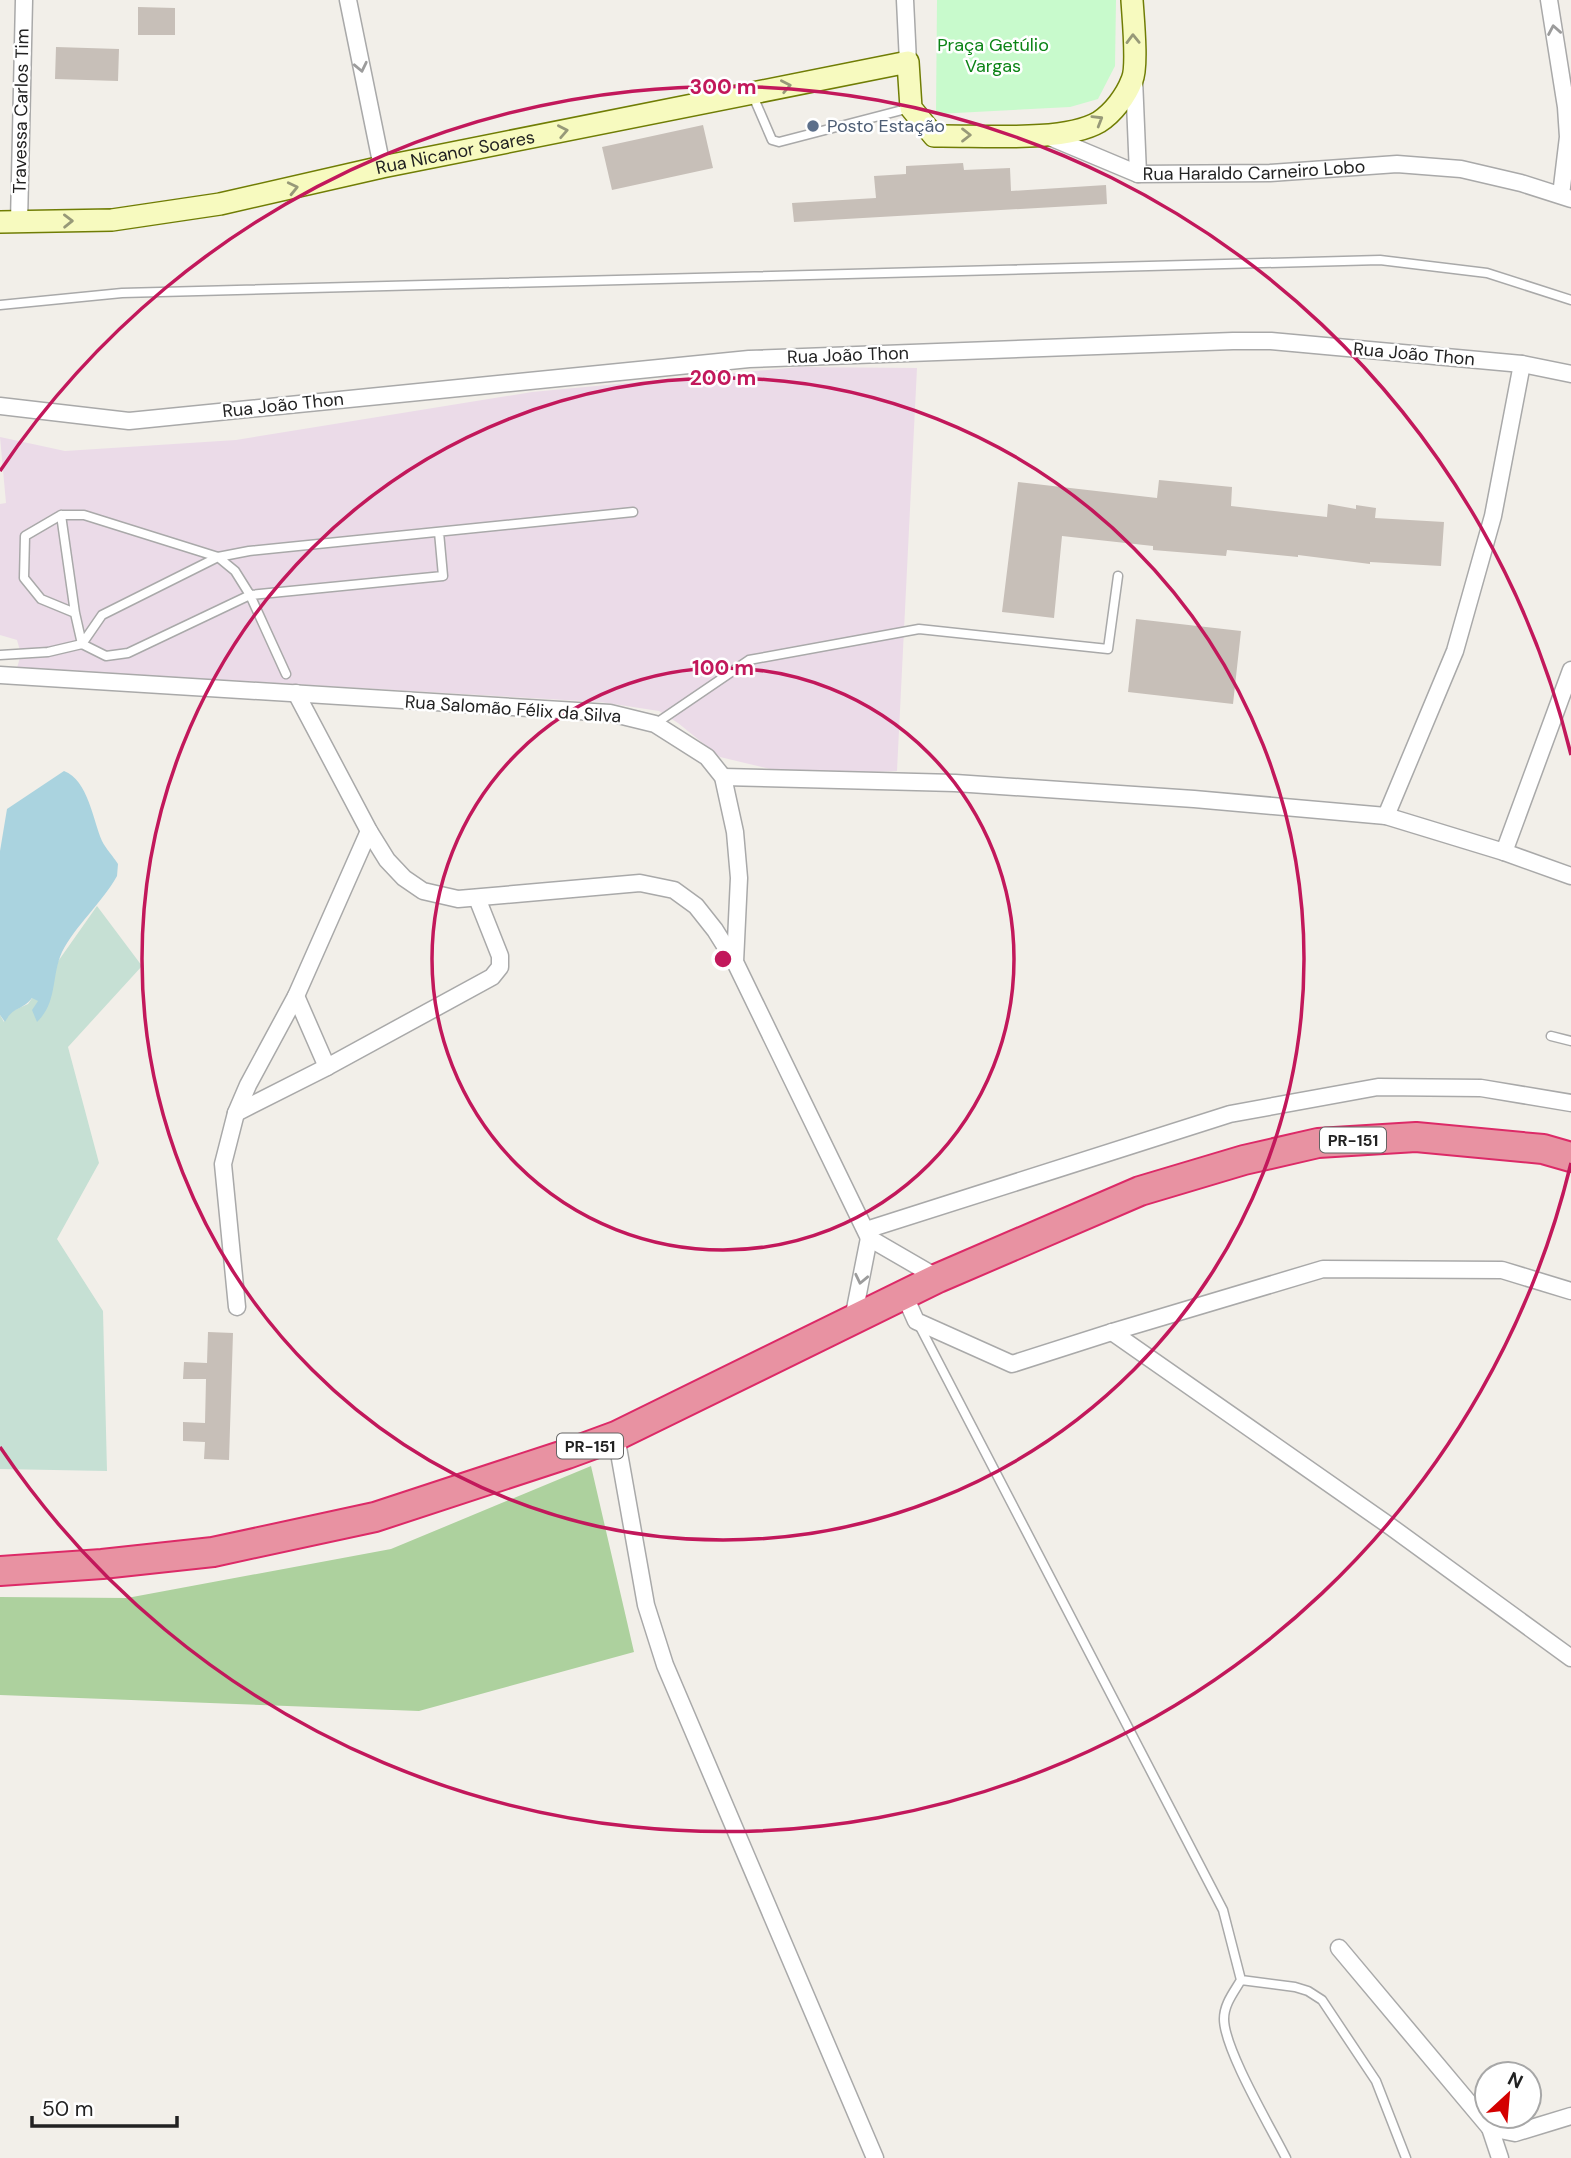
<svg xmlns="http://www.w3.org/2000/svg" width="1571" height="2158" font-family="'DM Sans',sans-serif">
<rect width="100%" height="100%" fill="#f2efe9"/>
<path fill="#ebdbe8" d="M800 367 917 368 897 771 795 775 720 757 678 723 659 711 600 702 17 668 21 654 17 640 0 635V504L6 503 0 437 65 451 236 440 532 392Z"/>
<path fill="#add19e" d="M591 1466 634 1652 419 1711 0 1695V1597L127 1598 391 1549Z"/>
<path fill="#c6e0d4" d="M97 906 142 966 68 1047 99 1163 57 1239 103 1311 107 1471 0 1469V1015L4 1022 10 1012 28 1004Z"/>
<path fill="#c8facc" d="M937 0H1116L1115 66 1098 99 1070 107 936 114Z"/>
<path fill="#aad3df" d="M64 771C88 780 93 820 102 841 106 849 113 856 118 864L117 876C102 903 75 926 62 952 51 976 58 1002 37 1022L32 1010 38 1001 32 998C22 1011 13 1006 5 1022L0 1015V851L7 809Z"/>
<path fill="#c7bfb8" d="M138 7 175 8V35H138Z
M56 47 119 49 118 81 55 79Z
M703 125 713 168 612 190 602 147Z
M963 163 964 170 1010 168 1011 191 1106 185 1107 204 794 222 792 203 876 198 874 176 906 174V166Z
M1159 480 1232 487 1231 506 1327 517 1328 504 1356 509V505L1376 508 1375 518 1444 522 1441 566 1370 562V564L1298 555V557L1227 550 1226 556 1153 550V546L1062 536 1054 618 1002 612 1018 482 1157 498Z
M1136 619 1241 631 1233 704 1128 692Z
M208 1332 233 1333 229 1460 204 1459 205 1442 183 1441V1422L205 1423 206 1379H183L184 1362 207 1363Z"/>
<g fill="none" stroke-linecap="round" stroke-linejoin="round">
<defs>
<path id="lane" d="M753 96 772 140 779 142 910 108
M0 305 122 293 1380 260 1487 273 1571 300
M61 515 25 536 24 578 41 599 75 613
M0 655 48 652 82 644 102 615 218 557 249 551 633 512
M286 674 250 595 235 571 218 557 84 515H61L75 613 82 644 106 656 128 653 250 595 443 576 439 532
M655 724 749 660 919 629 1108 649 1118 576
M1551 1036 1571 1041
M918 1323 1223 1910 1241 1980C1234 1992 1224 2004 1224 2019 1224 2049 1271 2128 1286 2158
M1241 1980 1295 1987 1308 1991 1322 2000 1376 2081 1406 2158"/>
<g id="street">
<path d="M348 0 382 167"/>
<path d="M905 0 908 62"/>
<path d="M1549 0 1566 107 1568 137 1561 195"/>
<path d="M1134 79 1138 174"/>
<path id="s1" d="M1045 135 1138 174 1270 173 1397 164 1461 169 1521 183 1571 199"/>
<path d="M19 222 24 0"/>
<path d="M0 406 129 421 749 359 1233 341H1271L1522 364 1571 374"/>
<path d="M0 675 610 713 655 724 707 757 723 777 735 832 739 878 735 962 869 1238"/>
<path d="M296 693 369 831 387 860 404 878 423 891 458 899 640 883 674 890 696 906 715 930 735 962"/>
<path d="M723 777 955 783 1194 799 1386 816 1504 852 1571 876"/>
<path d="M1386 816 1455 651 1493 516 1522 364"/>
<path d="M1504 852 1571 670"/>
<path d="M296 996 327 1067"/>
<path d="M236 1113 327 1067 492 977 500 967V956L477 898"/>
<path d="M866 1230 1230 1114 1378 1087 1481 1088 1571 1103"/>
<path d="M869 1238 938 1278"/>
<path d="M904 1294 916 1321 1012 1364 1112 1332 1323 1269 1502 1270 1571 1291"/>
<path d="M237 1307 223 1164 236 1113 248 1085 296 996 369 831"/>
<path d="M853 1319 869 1238"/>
<path d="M1112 1332 1387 1524 1571 1658"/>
<path d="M616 1436 646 1605 665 1665 875 2158"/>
<path d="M1339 1948 1490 2128 1515 2133 1571 2116"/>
<path d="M1490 2128 1500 2158"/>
</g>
<g id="secondary">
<path id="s2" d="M0 222 112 220 220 204 382 167 908 62 911 108 934 136C977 135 1063 143 1099 122 1113 113 1126 96 1132 80 1138 67 1133 17 1132 0"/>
</g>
<path id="highway" d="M0 1571 102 1564 213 1552 375 1517 567 1454 616 1436 938 1278 1140 1191 1244 1160 1318 1143 1416 1137 1543 1149 1571 1157"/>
</defs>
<use href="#lane" stroke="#a9a9a9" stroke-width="11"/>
<use href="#street" stroke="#a9a9a9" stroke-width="19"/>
<use href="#secondary" stroke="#707d05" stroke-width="24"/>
<use href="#highway" stroke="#dc2a67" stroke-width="32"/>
<use href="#lane" stroke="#fff" stroke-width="8"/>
<use href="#street" stroke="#fff" stroke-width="16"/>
<use href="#secondary" stroke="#f7fabf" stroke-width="21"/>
<use href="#highway" stroke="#e892a2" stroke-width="28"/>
</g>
<defs><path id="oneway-chevron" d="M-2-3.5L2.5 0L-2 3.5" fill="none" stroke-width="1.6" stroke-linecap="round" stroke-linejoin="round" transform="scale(1.75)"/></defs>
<g stroke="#9c9c9c">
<use href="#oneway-chevron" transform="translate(1554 30) rotate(-100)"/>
<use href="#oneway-chevron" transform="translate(361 67) rotate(78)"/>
<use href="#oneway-chevron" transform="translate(861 1279) rotate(102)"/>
</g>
<g stroke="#979978">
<use href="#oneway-chevron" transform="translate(1133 39) rotate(-91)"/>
<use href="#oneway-chevron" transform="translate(786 86) rotate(-11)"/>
<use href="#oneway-chevron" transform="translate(1098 120) rotate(-31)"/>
<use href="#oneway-chevron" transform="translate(563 131) rotate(-11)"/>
<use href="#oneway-chevron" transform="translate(966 135)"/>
<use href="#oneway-chevron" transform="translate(293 188) rotate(-13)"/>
<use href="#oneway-chevron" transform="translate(68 221) rotate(-1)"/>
</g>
<g fill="none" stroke="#c2185b" stroke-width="3.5">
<circle cx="723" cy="959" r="291"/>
<circle cx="723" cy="959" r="581"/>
<path d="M1571 1163A872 872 0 0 1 0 1447M0 471A872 872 0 0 1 1571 755"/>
</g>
<circle fill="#5c6f8a" stroke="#fff" stroke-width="2.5" cx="813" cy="126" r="7"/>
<g text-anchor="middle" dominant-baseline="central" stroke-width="5" stroke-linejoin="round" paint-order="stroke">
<g fill="#fff" stroke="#646464" stroke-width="2">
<rect x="1320" y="1127.5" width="66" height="25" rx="5"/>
<rect x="557" y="1433.5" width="66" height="25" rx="5"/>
</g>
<g font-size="16" font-weight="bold" fill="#222">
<text x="1353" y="1140">PR-151</text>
<text x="590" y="1446">PR-151</text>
</g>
<g font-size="18" fill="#0c8416" stroke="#fff">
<text x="993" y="45">Praça Getúlio<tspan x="993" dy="21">Vargas</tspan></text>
</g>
<g font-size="18" fill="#222" stroke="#fff">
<text transform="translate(21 111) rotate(-89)">Travessa Carlos Tim</text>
<text stroke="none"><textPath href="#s2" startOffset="462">Rua Nicanor Soares</textPath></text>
<text stroke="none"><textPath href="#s1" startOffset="217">Rua Haraldo Carneiro Lobo</textPath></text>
<text transform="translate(1414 354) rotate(5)">Rua João Thon</text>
<text transform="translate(848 355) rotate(-2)">Rua João Thon</text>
<text transform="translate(283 405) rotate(-6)">Rua João Thon</text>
<text transform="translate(513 709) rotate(4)">Rua Salomão Félix da Silva</text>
</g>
<g font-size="18" fill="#4e5e75" stroke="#fff" text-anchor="start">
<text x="827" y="126">Posto Estação</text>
</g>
</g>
<circle cx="723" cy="959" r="10" fill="#c2185b" stroke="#fff" stroke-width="3.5"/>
<g font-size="21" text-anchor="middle" font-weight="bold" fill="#c2185b" stroke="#fff" stroke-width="5" stroke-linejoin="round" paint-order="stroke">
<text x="723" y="94">300 m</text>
<text x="723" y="385">200 m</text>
<text x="723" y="675">100 m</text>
</g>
<g transform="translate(1508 2095) rotate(26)"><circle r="33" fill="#ffffff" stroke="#a7a7a7" stroke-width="2"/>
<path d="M0-5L12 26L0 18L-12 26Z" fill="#d40000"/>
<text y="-10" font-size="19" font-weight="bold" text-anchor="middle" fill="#222222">N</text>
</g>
<path d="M32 2116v10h145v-10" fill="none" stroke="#222222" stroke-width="3.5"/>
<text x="42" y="2116" font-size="21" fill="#222222" stroke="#ffffff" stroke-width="5" paint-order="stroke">50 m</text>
</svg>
